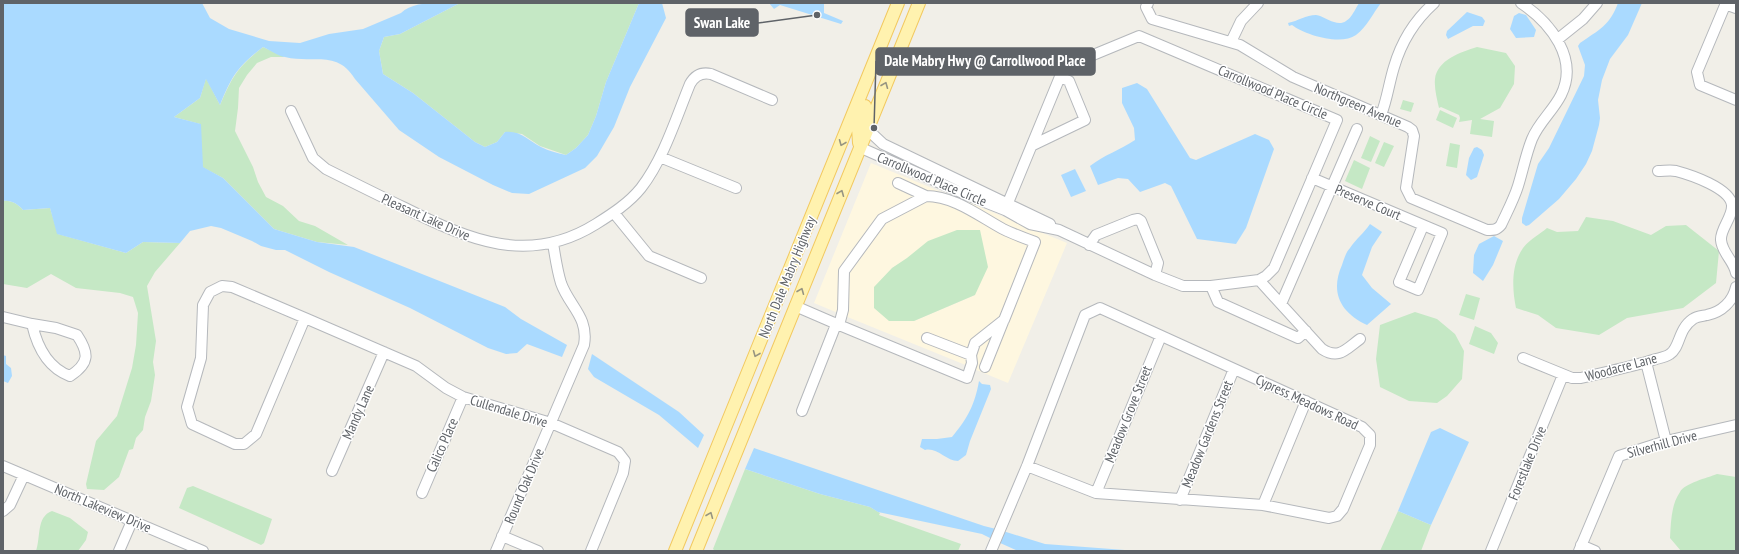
<svg xmlns="http://www.w3.org/2000/svg" width="1739" height="554" font-family="'PT Sans Narrow',sans-serif">
<rect width="100%" height="100%" fill="#f1efe8"/>
<path fill="#fef7e0" fill-rule="evenodd" d="M871 163 961 200V201L938 192H927L896 179 894 186 918 196 880 216 842 269 838 313 814 303Z
M927 199H936L961 209 1030 244 1001 318 968 358V366L845 316 848 272 884 222ZM957 230H980L975 295 914 321 892 268Z
M968 202 1067 243 1008 383 974 369V355L978 346 996 331 980 369 987 372 1038 243 967 204Z"/>
<path fill="#c5e8c5" d="M460 3H639L606 82 596 116 588 135 576 148 566 155 540 146 522 134 505 132 497 142 485 147 475 142 413 93 383 74 379 51 384 37 400 34Z
M263 47 285 57H271L257 63 247 75 239 88 238 108 235 131 253 167 258 182 266 197 283 206 299 221 315 226 348 245 317 242 274 229 223 178 202 167 200 124 174 117 200 98 206 78 220 105C233 75 238 67 263 47Z
M1477 47 1506 53 1515 66 1514 84 1500 108 1480 119 1494 121 1492 137 1470 134 1472 120 1459 122 1460 118 1459 115 1441 107 1439 108C1437 99 1434 88 1435 79 1437 60 1461 52 1477 47Z
M1403 100 1414 103 1411 112 1400 109Z
M1440 110 1457 118 1453 128 1436 120Z
M1370 136 1380 141 1371 162 1361 158Z
M1384 142 1394 146 1384 167 1375 163Z
M1450 143 1460 145 1457 168 1446 166Z
M1354 160 1370 168 1362 189 1345 181Z
M3 201C11 200 18 204 23 210L50 208 58 234 126 253 143 242 180 243 155 272 147 286 156 341 153 362 155 375 151 401 145 417 143 430 136 438 133 449 129 450 119 477 104 490 87 489 86 484 96 441 117 416 132 368 136 345 138 313 133 297 120 293 76 288 51 274 27 288 3 284Z
M1586 217 1613 221 1651 235 1666 226 1686 225 1719 251 1716 283 1683 308 1627 318 1599 335 1556 328 1538 315 1516 308C1512 289 1511 265 1523 248 1529 240 1540 234 1547 228L1557 232 1578 231Z
M957 230H980L988 267 975 295 914 321H889L874 308V287L892 268 907 258 928 241Z
M1466 294 1480 298 1474 320 1459 315Z
M1415 312 1437 319 1455 334 1464 351 1462 379 1447 396 1437 403 1409 401 1380 387 1376 359 1380 325Z
M1475 326 1491 333 1498 343 1494 354 1469 344Z
M745 469 820 494 870 507 880 513 879 515 961 544 958 551H715L713 549Z
M1717 474 1736 477V551H1681L1670 538C1671 522 1671 505 1680 492 1685 483 1707 478 1717 474Z
M193 486 272 519 264 543 261 545 179 508 187 488Z
M52 511 70 518 88 532 86 540 78 551H36C41 537 36 517 52 511Z
M1398 511 1431 525 1421 551H1380Z"/>
<path fill="#aadaff" d="M3 3H202L210 18 229 29 269 41 300 43 329 34 363 29 401 13C414 0 441 3 460 3L400 34 384 37 379 51 383 74 413 93 475 142 485 147 497 142 505 132C520 130 529 141 541 147 549 151 557 153 566 155L576 148 588 135 596 116 606 82 639 3H662L666 18 630 87 614 127 597 156 585 168 529 194 512 193 493 185 439 157 399 130 355 79C337 49 313 64 285 57 278 56 270 50 263 47 237 67 232 76 220 105L206 79 200 98 174 117 201 124 203 167 223 178 274 229 317 242 354 247 505 307 521 319 567 345 562 357 527 344 517 353 506 354 488 348 410 308 329 272 285 250H276L261 246 252 241 221 228 211 226 190 231 180 243 143 242 126 253 57 234 50 208 23 210C18 204 11 200 3 201Z
M769 3H824V13L843 21 841 24 780 5 774 9Z
M1359 3H1381C1373 13 1367 27 1356 35 1341 46 1305 35 1292 25L1289 26 1288 23C1298 21 1306 15 1316 15 1323 16 1327 20 1334 22 1348 27 1353 13 1359 3Z
M1618 3H1642L1628 35 1610 59 1602 80 1598 100 1600 118 1599 125 1592 151 1586 164 1576 179 1559 199 1529 225 1526 226 1522 223V218L1538 164 1549 148 1584 76 1585 65 1578 46 1580 43C1599 30 1610 25 1618 3Z
M1467 12 1482 17 1485 21 1483 26H1473L1448 39 1446 35 1447 31Z
M1519 13 1526 15 1536 30 1534 37 1516 38 1510 29 1514 16Z
M1137 83 1147 89 1190 158 1196 160 1255 134 1269 140 1274 149 1246 228 1236 244 1197 239 1171 186 1165 183 1140 192 1128 179 1118 178 1098 185 1090 166C1104 155 1120 150 1135 140L1134 128 1122 103V88Z
M1477 147 1482 150 1484 155 1477 177 1471 180 1466 175 1469 158 1474 148Z
M1075 169 1086 191 1071 197 1061 175Z
M1370 224 1382 232 1372 247 1362 275 1372 288 1391 304 1367 325C1340 312 1330 292 1342 265 1344 259 1346 252 1350 248 1356 239 1364 233 1370 224Z
M1494 236 1503 241 1493 265 1483 281 1473 273 1474 255 1479 244Z
M592 354 679 412 704 435 698 448 659 415 594 377 588 369Z
M3 355 6 356V364L11 368 12 376 8 383 3 381Z
M979 381 982 384 990 385 991 389 970 441 966 455 958 461C946 461 937 447 925 450L920 447 922 439H937L952 437C968 418 975 404 979 381Z
M1440 428 1469 442 1431 525 1398 511 1431 432Z
M754 448 984 526 996 529 992 539 982 534 878 512 870 507 820 494 745 469Z
M1003 531 1045 544 1138 551H1018L998 542Z"/>
<g fill="none" stroke-linecap="round" stroke-linejoin="round">
<defs>
<path id="minor" d="M1148 3 1146 7 1152 19 1240 45 1293 77 1408 127 1412 130 1414 136 1406 188 1411 198 1487 230C1494 230 1497 230 1501 225 1507 212 1514 199 1518 186 1523 170 1526 154 1532 139 1539 122 1553 111 1561 95 1579 59 1551 23 1521 3
M1726 3 1697 72 1700 85 1736 100
M1725 4 1736 8
M1139 36 1337 120 1274 268 1266 276 1259 280 1211 286H1183L1155 275 1059 230 1030 224 1005 210 1064 67Z
M1558 39 1583 19 1597 3
M1231 42 1241 21 1258 3
M291 111 313 158 326 169C352 182 378 195 405 208 469 240 529 266 596 224 612 214 629 203 641 188 664 158 676 118 690 84 695 75 702 72 711 74L772 100
M1381 115C1387 100 1389 83 1394 67 1401 43 1415 20 1434 3
M867 129 883 144 1050 224
M1033 145 1085 120 1069 81 1060 77
M859 147 967 195 1010 212
M660 157 736 188
M1658 171C1664 171 1671 170 1676 171 1691 175 1730 188 1732 205 1733 217 1720 229 1721 240 1722 253 1734 261 1736 273
M1312 178 1442 233 1418 290 1399 282 1423 226
M926 196C954 196 979 216 1003 229 1013 234 1024 238 1035 242L1004 320 975 343 971 355 927 338
M614 213 649 256 701 278
M1089 245 1096 235 1133 220 1138 219 1141 221 1158 263 1155 275
M1259 280 1322 349C1339 360 1346 349 1360 339
M222 286 232 287 305 318 256 434 244 444H235L192 424 187 407 201 358 203 305 210 292Z
M1211 286 1218 302 1298 338 1306 331
M1281 304 1357 129
M795 306 839 325 843 310 844 271 882 219 926 196 898 183
M3 317 32 324
M305 318 416 366 446 388 463 397 551 423 618 452 625 461 623 473 591 551
M32 324 56 328 77 335C89 353 90 363 70 376 48 368 37 346 32 324Z
M1523 358 1572 378H1581C1606 372 1631 367 1656 359 1660 358 1666 357 1670 354 1680 348 1678 329 1693 319 1697 316 1703 316 1707 315 1722 312 1733 301 1736 287
M1646 362 1666 441
M985 367 1003 322
M802 411 835 327 839 325 967 378 972 363 971 355
M3 466 203 551
M332 471 384 352
M422 493 463 397
M1096 493 1161 336
M1180 500 1234 369
M1263 505 1306 401
M3 511 10 505 24 475
M502 536 538 551
M1581 545 1595 551
M119 551 132 521
M496 551 584 345C589 317 569 306 561 283 557 270 555 256 553 243
M991 551 1027 466 1085 315 1100 308 1362 427 1370 435V445L1343 509 1337 516 1329 518 1263 505 1096 493 1027 466
M1491 551 1563 375
M1579 551 1619 456 1666 441 1736 425"/>
<path id="major" d="M859 143 858 127 865 106
M675 551 898 3
M696 551 919 3"/>
</defs>
<use href="#minor" stroke="#b5b8bc" stroke-width="12"/>
<use href="#major" stroke="#f2c960" stroke-width="14"/>
<use href="#minor" stroke="#fff" stroke-width="10"/>
<use href="#major" stroke="#fff2af" stroke-width="12"/>
</g>
<defs><path id="oneway-chevron" d="M-2-3.5L2.5 0L-2 3.5" fill="none" stroke-width="1.6" stroke-linecap="round" stroke-linejoin="round"/></defs>
<g stroke="#979581">
<use href="#oneway-chevron" transform="translate(885 85) rotate(-68)"/>
<use href="#oneway-chevron" transform="translate(842 143) rotate(112)"/>
<use href="#oneway-chevron" transform="translate(841 193) rotate(-68)"/>
<use href="#oneway-chevron" transform="translate(801 291) rotate(-68)"/>
<use href="#oneway-chevron" transform="translate(756 354) rotate(112)"/>
<use href="#oneway-chevron" transform="translate(710 515) rotate(-68)"/>
</g>
<g text-anchor="middle" dominant-baseline="central" stroke-width="3" stroke-linejoin="round" paint-order="stroke">
<g font-size="14" fill="#5f6368" stroke="#fff">
<text transform="translate(1273 92) rotate(23)">Carrollwood Place Circle</text>
<text transform="translate(1358 105) rotate(23)">Northgreen Avenue</text>
<text transform="translate(932 179) rotate(23)">Carrollwood Place Circle</text>
<text transform="translate(1368 202) rotate(23)">Preserve Court</text>
<text transform="translate(426 217) rotate(24)">Pleasant Lake Drive</text>
<text transform="translate(787 277) rotate(-68)">North Dale Mabry Highway</text>
<text transform="translate(1621 367) rotate(-15)">Woodacre Lane</text>
<text transform="translate(1307 402) rotate(25)">Cypress Meadows Road</text>
<text transform="translate(509 411) rotate(17)">Cullendale Drive</text>
<text transform="translate(358 412) rotate(-66)">Mandy Lane</text>
<text transform="translate(1128 414) rotate(-68)">Meadow Grove Street</text>
<text transform="translate(1207 434) rotate(-68)">Meadow Gardens Street</text>
<text transform="translate(1662 444) rotate(-15)">Silverhill Drive</text>
<text transform="translate(442 445) rotate(-66)">Calico Place</text>
<text transform="translate(1527 463) rotate(-68)">Forestlake Drive</text>
<text transform="translate(524 486) rotate(-67)">Round Oak Drive</text>
<text transform="translate(103 508) rotate(23)">North Lakeview Drive</text>
</g>
</g>
<path fill="none" stroke="#5f6368" stroke-width="1.5" d="M817 15L758 23M874 128L876 61"/>
<g fill="#5f6368" stroke="#fff" stroke-width="1.5">
<circle cx="817" cy="15" r="4"/>
<circle cx="874" cy="128" r="4"/>
</g>
<g fill="#5f6368" stroke="#5f6368" stroke-width="1.5">
<rect x="686" y="9" width="72" height="27" rx="4"/>
<rect x="876" y="48" width="219" height="27" rx="4"/>
</g>
<g font-size="15" text-anchor="middle" font-weight="bold" fill="#fff">
<text x="722" y="28">Swan Lake</text>
<text x="985" y="66">Dale Mabry Hwy @ Carrollwood Place</text>
</g>
<rect width="1739" height="554" fill="none" stroke="#5f6368" stroke-width="8"/>
</svg>
